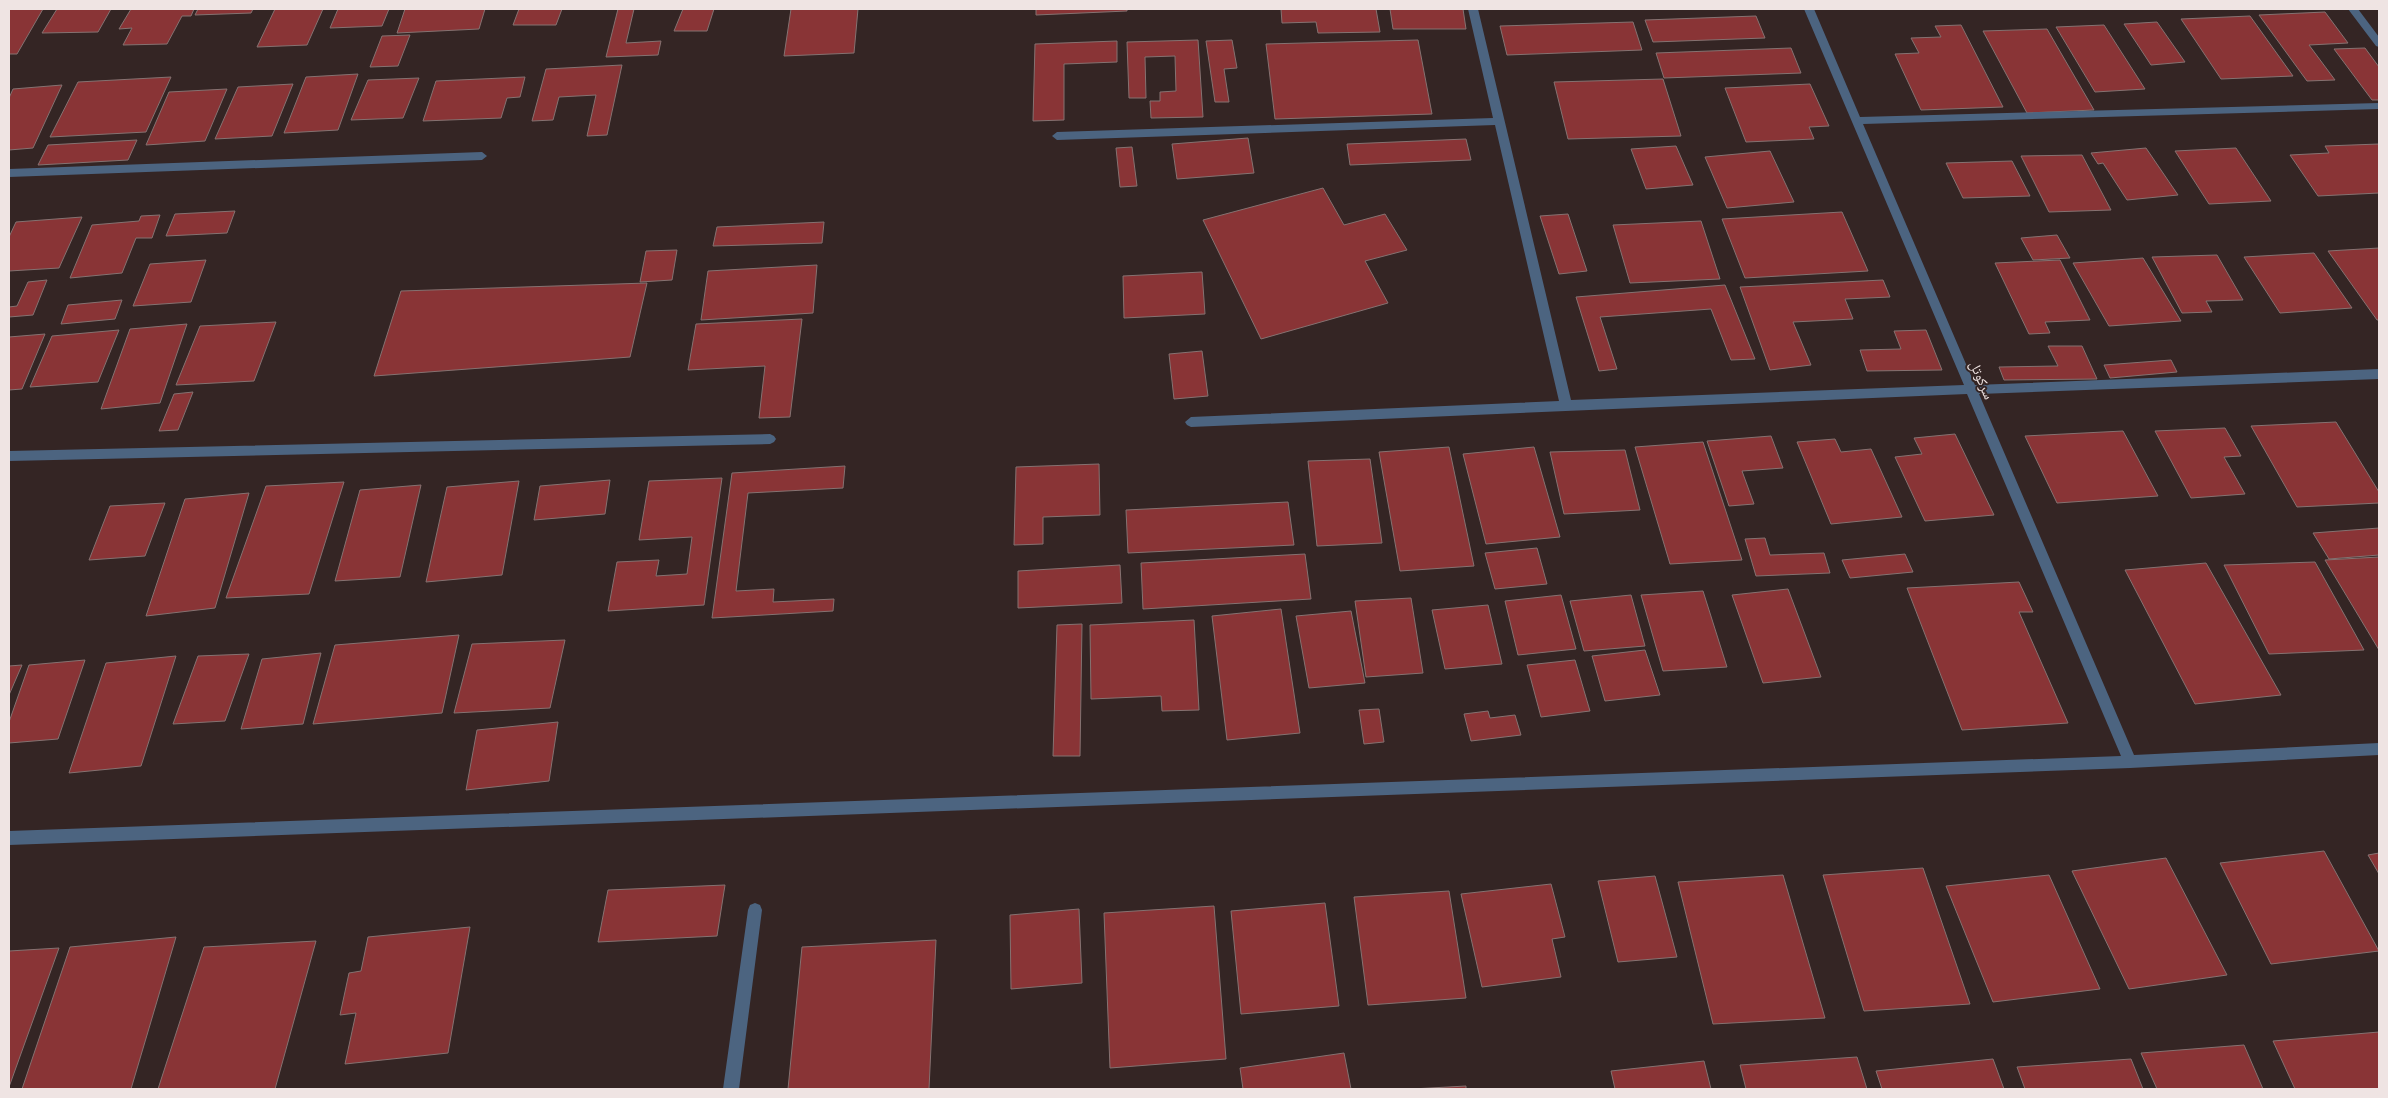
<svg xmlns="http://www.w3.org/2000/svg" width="2388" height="1098" font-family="'Crimson Pro','Noto Naskh Arabic',serif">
<rect width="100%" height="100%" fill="#342524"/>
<path fill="#893436" stroke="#857271" d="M9 9H43L17 54H9Z
M57 9H111L98 32 42 33Z
M131 9H194L191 16H182L167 44 123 45 132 28 119 29Z
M198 9H253L251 13 195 15Z
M275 9H323L307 45 257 47Z
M338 9H389L382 26 330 28Z
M405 9H485L479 29 397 33Z
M519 9H562L556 25H513Z
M618 9H634L626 43 661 41 658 55 606 57Z
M683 9H714L707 31H674Z
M791 9H858L854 53 784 56Z
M1036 9H1127V11L1036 15Z
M1281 9H1376L1380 32 1318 33 1316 22 1282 23Z
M1390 9H1463L1466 29H1393Z
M2325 12 2348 43 2309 45 2335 80 2307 81 2259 15Z
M1756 16 1765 38 1653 42 1645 20Z
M2250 16 2293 76 2221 79 2181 19Z
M1633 22 1642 50 1507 55 1500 26Z
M2157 22 2185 62 2151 65 2124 24Z
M1961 25 2003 107 1921 110 1895 54 1919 53 1911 38 1941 37 1935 26Z
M2104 25 2145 89 2095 92 2056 27Z
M2047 29 2094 110 2027 113 1983 31Z
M410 35 398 66 370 67 382 36Z
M1198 40 1203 117 1151 118 1150 101H1160V92L1176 91 1175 56 1145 57 1146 98H1129L1127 42Z
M1232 40 1237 68 1224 69 1229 102H1215L1206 41Z
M1418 40 1432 114 1275 119 1266 44Z
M1117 41V62L1064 64V120L1033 121 1035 44Z
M1791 48 1801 73 1664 78 1656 53Z
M2365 48 2379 67V100H2372L2334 49Z
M622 65 607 135 587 136 596 95 559 97 553 120 532 121 546 69Z
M358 74 338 130 284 133 306 77Z
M171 77 146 132 50 137 78 82Z
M525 77 520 97 507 98 501 118 423 121 436 81Z
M419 78 403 118 351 120 368 80Z
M1663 79 1681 136 1568 139 1554 82Z
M293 84 272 136 215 139 238 87Z
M1810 84 1829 126 1809 127 1814 139 1746 142 1725 88Z
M62 85 33 148 9 150V98L13 89Z
M227 89 205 141 146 145 169 92Z
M1248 138 1254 173 1177 179 1172 144Z
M1466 139 1471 160 1350 165 1347 144Z
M137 140 128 160 38 165 48 145Z
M2379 144V193L2318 196 2290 155 2329 153 2325 146Z
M1676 146 1693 185 1646 189 1631 149Z
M1132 147 1137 186 1120 187 1116 148Z
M2146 148 2178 195 2127 200 2103 163 2098 164 2091 153Z
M2236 148 2271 201 2209 204 2175 151Z
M1770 151 1794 202 1727 208 1705 157Z
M2082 155 2111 210 2049 212 2021 156Z
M2012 161 2030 196 1963 198 1946 163Z
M1323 188 1344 225 1385 214 1407 250 1365 261 1388 303 1261 339 1203 220Z
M235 211 227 233 166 236 175 214Z
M1842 212 1868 271 1745 278 1722 219Z
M1568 214 1587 271 1559 274 1540 216Z
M160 215 152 238H136L122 273 70 278 92 225 139 221 141 216Z
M82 217 59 268 9 271V237L16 222Z
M1701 221 1720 279 1630 283 1613 225Z
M824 222 822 243 713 246 717 227Z
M2057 235 2070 258 2033 260 2021 238Z
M2379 248V320H2377L2328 251Z
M677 250 672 280 640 282 646 251Z
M2314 253 2352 308 2280 313 2244 257Z
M2217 255 2243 300 2206 301 2212 312 2182 313 2152 257Z
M2143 258 2181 321 2109 326 2073 263Z
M206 260 191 302 133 306 150 264Z
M2060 260 2090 320 2045 322 2050 333 2029 334 1995 263Z
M817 265 813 313 701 320 708 271Z
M1202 272 1205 314 1124 318 1123 276Z
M47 280 33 315 9 317V307L17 306 28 282Z
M1883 280 1890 297 1845 299 1853 319 1793 322 1811 365 1770 370 1740 287Z
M647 283 630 357 374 376 401 291Z
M1725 285 1755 359 1731 360 1711 309 1600 317 1617 369 1599 371 1576 297Z
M122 300 115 319 61 324 68 305Z
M802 319 790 417 759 418 765 366 688 370 696 324Z
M276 322 254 381 176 385 200 326Z
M187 324 160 403 101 409 130 329Z
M119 330 98 382 30 387 52 336Z
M1926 330 1942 370 1867 371 1860 350 1901 349 1894 331Z
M45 334 22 389 9 390V337Z
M2048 346H2082L2097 379 2004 380 1999 367 2058 366Z
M1202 351 1208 396 1174 399 1169 354Z
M2171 360 2177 372 2110 378 2104 365Z
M193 392 178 430 159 431 174 394Z
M2336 422 2379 492V503L2297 507 2251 426Z
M2225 428 2241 456 2224 457 2245 494 2191 498 2155 431Z
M2123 431 2158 496 2057 503 2025 436Z
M1955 434 1994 515 1925 521 1895 457 1922 454 1914 438Z
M1771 436 1783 468 1742 471 1754 504 1729 506 1707 441Z
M1835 439 1841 452 1871 449 1902 517 1831 524 1797 442Z
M1703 442 1742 560 1670 564 1635 447Z
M1449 447 1474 566 1400 571 1379 452Z
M1534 447 1560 537 1486 544 1463 454Z
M1625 450 1640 510 1564 514 1550 452Z
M1370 459 1382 543 1317 546 1308 461Z
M1099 464 1100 515 1043 517V544L1014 545 1016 467Z
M845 466 843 488 748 493 736 591 774 589 773 602 834 599 833 611 712 618 732 473Z
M722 478 704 605 608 611 617 562 659 560 656 576 687 574 692 537 639 540 649 481Z
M610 480 605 514 534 520 540 486Z
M519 481 502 575 426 582 447 487Z
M344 482 309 594 226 598 266 486Z
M421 485 400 577 335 581 360 490Z
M249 493 215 608 146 616 185 499Z
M1288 502 1294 545 1128 553 1126 510Z
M165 503 145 556 89 560 110 506Z
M2379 528V555L2329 559 2313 533Z
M1765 538 1770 555 1824 553 1830 573 1756 576 1745 539Z
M1537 548 1547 584 1495 589 1485 553Z
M1305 554 1311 599 1143 609 1141 563Z
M1905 554 1913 572 1850 578 1842 560Z
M2379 557V650L2325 560Z
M2315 562 2364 650 2269 654 2224 565Z
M2206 563 2281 695 2195 704 2125 570Z
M1120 565 1122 603 1018 608V571Z
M2019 582 2033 612H2019L2068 723 1962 730 1907 588Z
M1788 589 1821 677 1763 683 1732 595Z
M1703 591 1727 667 1663 671 1641 595Z
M1561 595 1576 649 1518 655 1505 601Z
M1631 595 1645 646 1584 651 1570 601Z
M1411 598 1423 673 1366 677 1355 601Z
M1488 605 1502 664 1445 669 1432 610Z
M1281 609 1300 733 1227 740 1212 616Z
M1351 611 1365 683 1309 688 1296 616Z
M1194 620 1199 710 1162 711 1161 696 1091 699 1090 625Z
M1082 624 1080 756H1053L1057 625Z
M459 635 442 713 313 724 335 645Z
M565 640 550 708 454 713 472 644Z
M1645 650 1660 695 1605 701 1592 656Z
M321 653 303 724 241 729 262 659Z
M249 654 225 721 173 724 198 656Z
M176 656 141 766 69 773 106 663Z
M85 660 58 739 9 743V722L29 665Z
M1575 660 1590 711 1541 717 1527 665Z
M22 665 9 695V666Z
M1379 709 1384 742 1364 744 1359 710Z
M1488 711 1490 718 1515 715 1521 735 1471 741 1464 714Z
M558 722 549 781 466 790 477 730Z
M2324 851 2379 951 2271 964 2220 863Z
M2379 853V874L2368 855Z
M2166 858 2227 975 2129 989 2072 871Z
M1923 868 1970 1004 1864 1011 1823 875Z
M1783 875 1825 1018 1713 1024 1678 882Z
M2049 875 2100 989 1993 1002 1946 886Z
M1655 876 1677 957 1618 962 1598 881Z
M1551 884 1565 937 1552 939 1561 977 1482 987 1461 894Z
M725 885 717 936 598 942 608 890Z
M1449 891 1466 998 1368 1005 1354 897Z
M1325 903 1339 1006 1241 1014 1231 911Z
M1214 906 1226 1059 1110 1068 1104 913Z
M1079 909 1082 983 1011 989 1010 915Z
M470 927 448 1053 345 1064 356 1013 340 1015 349 973 361 971 368 937Z
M176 937 131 1089H22L70 947Z
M936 940 929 1089H788L802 947Z
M316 941 275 1089H158L204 947Z
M59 948 9 1087V951Z
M2379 1032V1089H2295L2273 1041Z
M2244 1045 2263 1089H2157L2141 1053Z
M1344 1053 1351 1089H1243L1240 1068Z
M1857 1057 1867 1089H1746L1740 1065Z
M1993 1059 2004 1089H1882L1876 1071Z
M2131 1059 2143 1089H2025L2017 1067Z
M1704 1061 1711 1089H1615L1611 1071Z
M1466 1086V1089H1412Z"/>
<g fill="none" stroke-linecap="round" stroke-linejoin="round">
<path fill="#4c6480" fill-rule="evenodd" d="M1468 9H1478L1571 400 1964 385 1804 9H1814L1860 117 2379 103V109L1863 124 1975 385 2379 369V379L1979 394 2134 755 2379 743V755L2130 768 9 845V831L2121 756 1967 394 1191 427 1187 425 1185 422 1191 417 1559 401 1495 125 1057 140 1052 136 1057 132 1493 118Z
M2348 9H2358L2379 37V47L2376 46Z
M482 152 487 156 482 160 9 177V169Z
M770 434 774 436 776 439 774 442 770 444 9 461V451Z
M755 903 760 905 762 910 739 1089H723L748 910 750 905Z"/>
</g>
<g text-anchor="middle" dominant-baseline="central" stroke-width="4" stroke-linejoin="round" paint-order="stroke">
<g font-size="14" fill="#efe4e3" stroke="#342524">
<text transform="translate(1982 380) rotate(67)">سرکوتل</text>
</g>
</g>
<rect width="2388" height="1098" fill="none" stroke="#efe4e3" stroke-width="20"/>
</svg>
